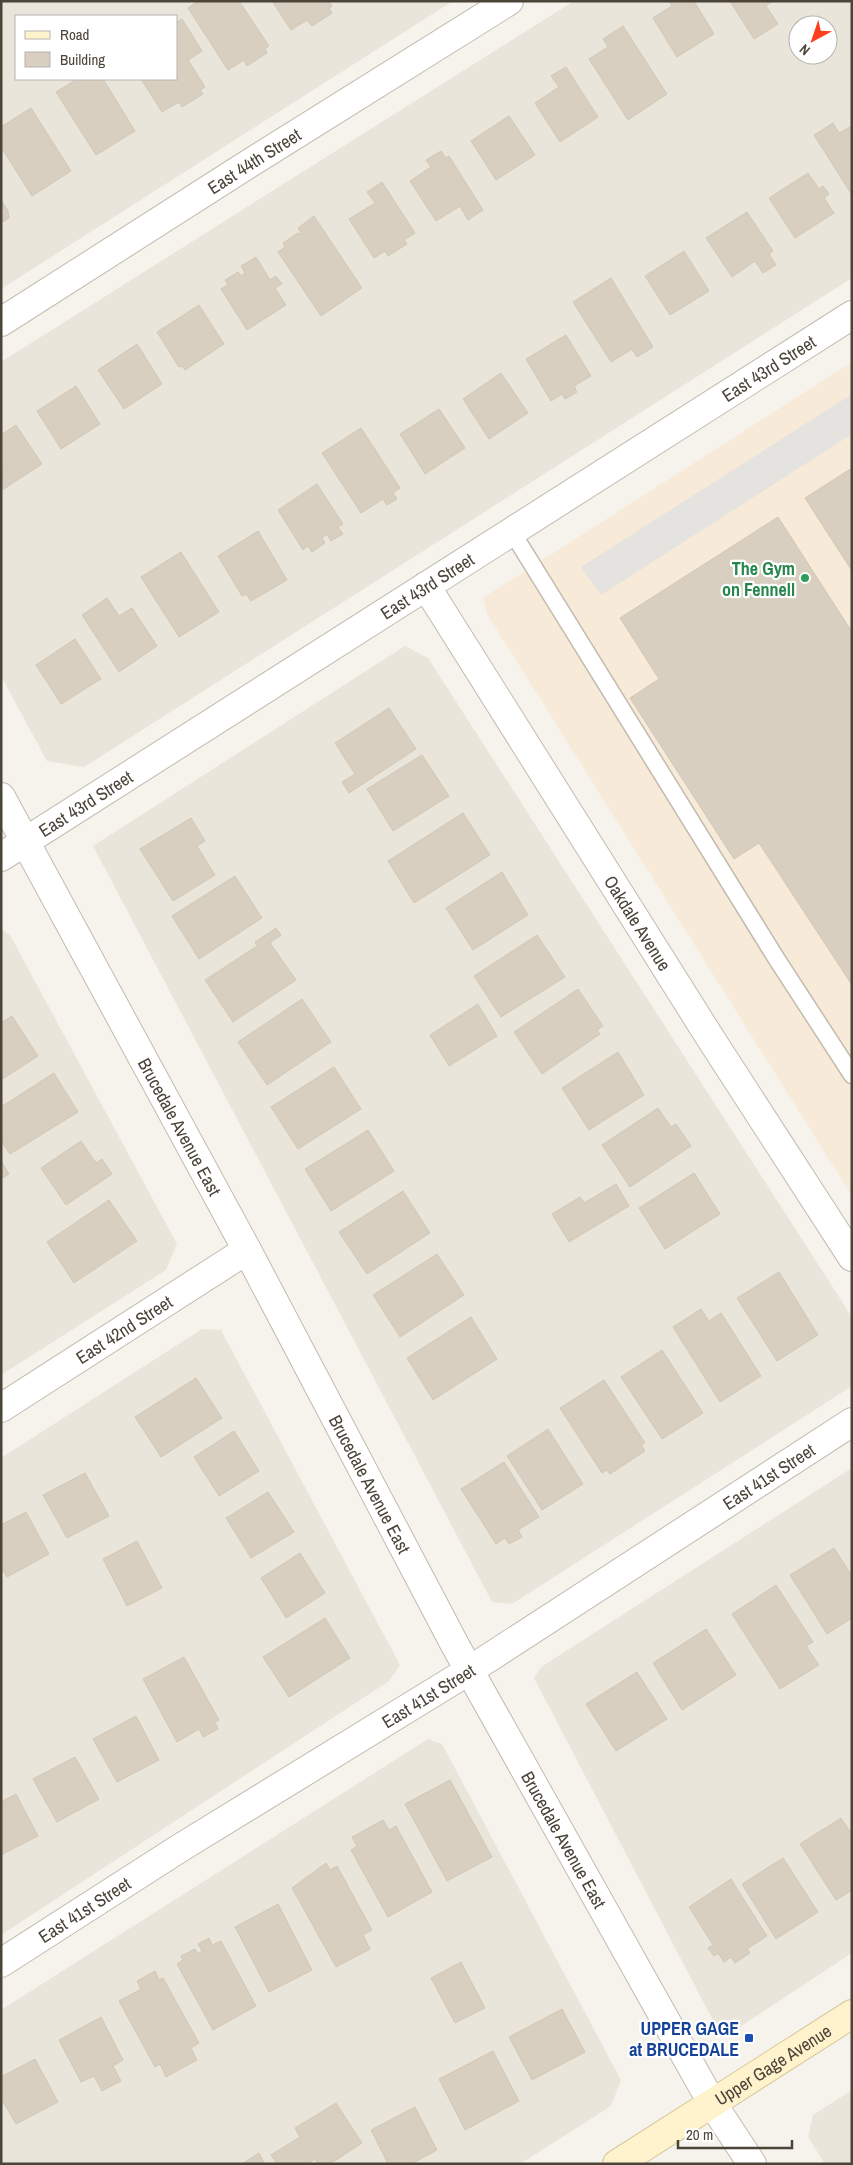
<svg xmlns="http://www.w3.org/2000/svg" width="853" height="2165" font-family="'Archivo Narrow',sans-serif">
<rect width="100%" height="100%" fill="#f6f3ec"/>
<path fill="#eae5da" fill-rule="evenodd" d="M1 1H453L1 289ZM16 16H176V79H16Z
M574 1H852V278L84 767 47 761 1 676V362ZM798 25H828V55H798Z
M405 646 428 658 852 1317V1386L512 1604 492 1602 93 846Z
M1 929 10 935 177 1244 166 1270 1 1375Z
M202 1329 221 1330 400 1665 389 1681 1 1935V1458Z
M852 1468V1953L732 2032 717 2028 534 1678 541 1667Z
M428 1739 442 1744 621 2080 611 2106 520 2164H1V2010Z
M852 2090V2164H825L808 2137 813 2115Z"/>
<path fill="#f7ead8" d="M852 362V1196L487 614 483 598Z"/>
<path fill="#e5e3e0" d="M852 394V434L601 595 581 567Z"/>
<path fill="#d8cfc1" stroke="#d3c7b4" d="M198 1H239L269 46 265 49 267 53 247 66 244 60 228 70 188 8Z
M272 1H329L332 6 329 8 332 13 312 26 307 20 291 30Z
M669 1H694L714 34 677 57 653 18 672 6Z
M730 1H773L766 6 778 24 754 39Z
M182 19 202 51 188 60 205 87 200 90 203 94 182 107 179 102 162 112 141 79H176V23Z
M623 26 667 94 628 120 589 59 608 47 603 39Z
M566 67 598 117 560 142 535 103 559 87 551 76Z
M77 79H103L135 131 96 155 56 92Z
M31 108 71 171 32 196 1 147V127Z
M509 116 535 155 496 180 471 141Z
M833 123 839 133 852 126V195L814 135Z
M441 151 446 158 449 156 483 210 468 220 460 206 436 221 410 181 431 167 426 160Z
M808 173 819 189 823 186 829 194 824 198 834 213 795 238 769 198Z
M382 182 415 233 404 240 407 244 388 256 385 251 374 258 349 219 375 203 367 192Z
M1 200 8 211 9 218 1 223Z
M747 212 773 251 769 254 776 265 763 273 755 261 732 277 706 238Z
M314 216 362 288 321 316 278 252 285 247 283 243 298 233 303 235 298 228Z
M684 251 709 291 670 315 645 276Z
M256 257 270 280 276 276 282 284 275 288 286 305 247 330 221 289 228 285 225 280 238 272 241 276 245 273 241 266Z
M611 278 653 347 637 357 632 349 611 362 573 302Z
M199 305 224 344 185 370 182 366 179 367 157 332Z
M566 335 591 376 574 386 577 392 565 399 562 394 551 401 526 359Z
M137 344 162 384 124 409 98 370Z
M501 373 528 413 489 439 463 399Z
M76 386 100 424 61 449 37 411Z
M439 409 465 448 425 474 400 434Z
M16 425 42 464 2 490 1 435Z
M361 428 400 488 393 493 397 499 387 505 383 499 361 513 322 453Z
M852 468V571L805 498Z
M317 484 343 524 338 527 343 534 331 541 327 534 322 538 325 543 312 552 308 546 303 550 278 510Z
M778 517 852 632V985L759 843 734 859 630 698 659 679 620 618Z
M258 531 287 580 251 601 246 594 242 596 218 556Z
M181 552 219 612 179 637 141 577Z
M107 598 119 616 132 608 157 646 119 672 82 615Z
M75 639 101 679 61 704 36 665Z
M389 708 416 749 349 793 342 782 355 774 335 743Z
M422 755 449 796 393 831 367 789Z
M463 813 490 855 414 903 388 861Z
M191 818 205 841 197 846 215 875 173 901 140 849Z
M502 872 528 915 473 950 446 908Z
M235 876 262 918 199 959 172 916Z
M276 928 281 935 270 943 296 980 233 1022 205 980 257 946 255 942Z
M537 935 565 977 501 1017 474 976Z
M578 989 603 1026 597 1030 600 1034 542 1074 514 1032Z
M302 999 331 1042 267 1085 238 1042Z
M478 1004 497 1036 449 1066 430 1035Z
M12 1016 38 1056 1 1080V1023Z
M618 1052 644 1095 589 1130 562 1088Z
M334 1067 361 1109 298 1149 271 1107Z
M54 1073 78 1112 10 1154 1 1141V1107Z
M658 1108 671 1127 676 1124 691 1146 630 1187 602 1145Z
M368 1130 394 1171 331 1211 305 1169Z
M81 1141 96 1163 102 1159 112 1174 66 1205 41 1168Z
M1 1161 9 1174 1 1179Z
M694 1173 720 1214 665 1249 639 1208Z
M616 1184 629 1206 569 1242 552 1214 580 1197 584 1203Z
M403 1191 430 1233 367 1274 339 1232Z
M109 1200 137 1241 74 1283 47 1242Z
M437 1254 464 1295 400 1337 373 1295Z
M779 1272 818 1335 777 1361 737 1298Z
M701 1309 709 1321 721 1313 761 1376 720 1402 673 1327Z
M471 1317 497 1359 433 1400 407 1358Z
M662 1350 703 1413 662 1439 621 1377Z
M196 1378 222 1418 161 1457 135 1417Z
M604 1380 645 1443 641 1445 645 1451 610 1474 607 1470 602 1473 560 1408Z
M548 1429 583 1484 542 1510 507 1456Z
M234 1431 259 1471 219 1496 194 1457Z
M504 1462 539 1517 518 1530 522 1537 509 1544 505 1538 496 1544 461 1489Z
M85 1473 109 1516 67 1538 43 1495Z
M268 1492 294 1532 251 1558 226 1518Z
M26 1512 49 1554 7 1577 1 1567V1525Z
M137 1541 162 1588 127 1606 103 1559Z
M834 1548 852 1576V1618L827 1634 790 1575Z
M300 1553 325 1593 286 1618 261 1578Z
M776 1585 813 1642 806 1646 819 1665 780 1689 732 1614Z
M325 1618 350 1658 289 1697 263 1657Z
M706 1629 736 1675 682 1710 653 1663Z
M184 1657 219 1720 215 1722 218 1729 203 1737 199 1729 177 1742 143 1679Z
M637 1672 667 1719 616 1751 586 1704Z
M136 1716 159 1760 117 1782 93 1739Z
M75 1757 99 1799 57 1822 33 1779Z
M450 1780 492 1857 447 1881 405 1804Z
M16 1794 38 1836 1 1855V1802Z
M841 1818 852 1834V1890L836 1900 800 1844Z
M383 1820 389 1830 396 1826 432 1892 388 1917 351 1850 357 1846 352 1837Z
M783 1858 818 1912 776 1939 742 1884Z
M326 1863 330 1870 337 1866 372 1930 363 1935 370 1949 336 1967 292 1888Z
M731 1879 767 1936 747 1949 750 1953 735 1963 731 1957 724 1962 718 1953 714 1956 708 1948 713 1945 689 1907Z
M278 1904 312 1970 269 1992 235 1927Z
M209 1938 212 1945 221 1941 256 2006 213 2030 177 1964 183 1960 181 1956 195 1949 198 1954 202 1951 198 1944Z
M461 1962 485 2008 455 2023 431 1978Z
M155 1971 159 1980 163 1978 199 2043 191 2048 197 2060 166 2077 160 2064 155 2067 119 2001 141 1989 137 1981Z
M562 2009 585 2052 532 2080 509 2037Z
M101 2017 123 2060 113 2066 121 2081 102 2091 94 2076 81 2082 59 2040Z
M493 2051 519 2101 465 2130 439 2079Z
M35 2059 58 2102 16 2124 1 2098V2077Z
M336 2103 362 2143 330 2164H318L315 2159 307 2164H277L271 2155 300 2137 295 2128Z
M415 2107 437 2150 411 2164H388L371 2130Z
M259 2153 265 2164H242Z"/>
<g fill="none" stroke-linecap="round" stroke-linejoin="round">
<defs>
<path id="lane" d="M512 532 776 958 852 1075"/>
<g id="street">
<path id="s1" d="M1 322 250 163 509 1"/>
<path id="s2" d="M426 586 709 1036 852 1257"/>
<path id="s3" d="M1 797 247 1250 455 1645 712 2103 752 2164"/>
<path id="s4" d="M1 857 852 315"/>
<path id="s5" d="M1 1408 247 1250"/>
<path id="s6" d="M1 1963 180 1848 470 1670 852 1422"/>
</g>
<g id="secondary">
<path id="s7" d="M617 2164 852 2014"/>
</g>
</defs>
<use href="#lane" stroke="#c2bbae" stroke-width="19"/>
<use href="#street" stroke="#c2bbae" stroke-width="30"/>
<use href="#secondary" stroke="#d6c79b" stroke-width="30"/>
<use href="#lane" stroke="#fff" stroke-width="16"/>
<use href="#street" stroke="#fff" stroke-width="28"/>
<use href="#secondary" stroke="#fff3cd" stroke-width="28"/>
</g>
<circle fill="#2e9e5b" stroke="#fff" stroke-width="2" cx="805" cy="578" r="5"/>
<rect fill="#1a4fb4" stroke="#fff" stroke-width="2" x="744" y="2033" width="10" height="10" rx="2.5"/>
<g text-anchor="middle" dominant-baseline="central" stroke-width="4.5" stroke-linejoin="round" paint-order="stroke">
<g font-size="18" fill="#4b4439" stroke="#fff">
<text stroke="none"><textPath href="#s1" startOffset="300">East 44th Street</textPath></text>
<text stroke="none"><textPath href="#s4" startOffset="910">East 43rd Street</textPath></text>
<text stroke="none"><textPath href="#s4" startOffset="505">East 43rd Street</textPath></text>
<text stroke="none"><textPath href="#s4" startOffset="100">East 43rd Street</textPath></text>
<text stroke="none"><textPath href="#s2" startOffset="398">Oakdale Avenue</textPath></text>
<text stroke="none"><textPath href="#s3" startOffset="375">Brucedale Avenue East</textPath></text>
<text stroke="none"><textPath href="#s5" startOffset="146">East 42nd Street</textPath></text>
<text stroke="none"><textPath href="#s6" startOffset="909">East 41st Street</textPath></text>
<text stroke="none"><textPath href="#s3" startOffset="780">Brucedale Avenue East</textPath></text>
<text stroke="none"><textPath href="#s6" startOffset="504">East 41st Street</textPath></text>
<text stroke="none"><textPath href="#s3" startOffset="1185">Brucedale Avenue East</textPath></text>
<text stroke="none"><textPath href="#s6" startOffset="99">East 41st Street</textPath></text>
<text stroke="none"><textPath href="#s7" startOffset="185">Upper Gage Avenue</textPath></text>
</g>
<g font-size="18" font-weight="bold" fill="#27864d" stroke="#fff" text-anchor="end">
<text x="795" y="568">The Gym<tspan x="795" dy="21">on Fennell</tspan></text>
</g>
<g font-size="18" font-weight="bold" fill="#164399" stroke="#fff" text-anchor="end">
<text x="739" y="2028">UPPER GAGE<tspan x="739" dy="21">at BRUCEDALE</tspan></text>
</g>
</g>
<rect width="853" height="2165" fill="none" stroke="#4b4439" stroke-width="5"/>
<rect x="15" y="15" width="162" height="65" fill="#ffffff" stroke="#b7b4b0"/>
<rect x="25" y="31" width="25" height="8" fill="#fff3cd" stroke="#b7b4b0"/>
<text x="60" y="40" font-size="15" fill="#4b4439">Road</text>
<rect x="25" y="52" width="25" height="15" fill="#d8cfc1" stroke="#b7b4b0"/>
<text x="60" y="65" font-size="15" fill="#4b4439">Building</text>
<g transform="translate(813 40) rotate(220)"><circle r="24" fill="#ffffff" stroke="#b7b4b0"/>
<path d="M0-4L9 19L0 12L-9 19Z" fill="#fc3f1d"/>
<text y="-8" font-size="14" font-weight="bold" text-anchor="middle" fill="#4b4439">N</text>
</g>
<path d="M678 2140v8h114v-8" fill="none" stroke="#4b4439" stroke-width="2.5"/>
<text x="686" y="2140" font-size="15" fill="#4b4439" stroke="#ffffff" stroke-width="4" paint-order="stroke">20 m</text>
</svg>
